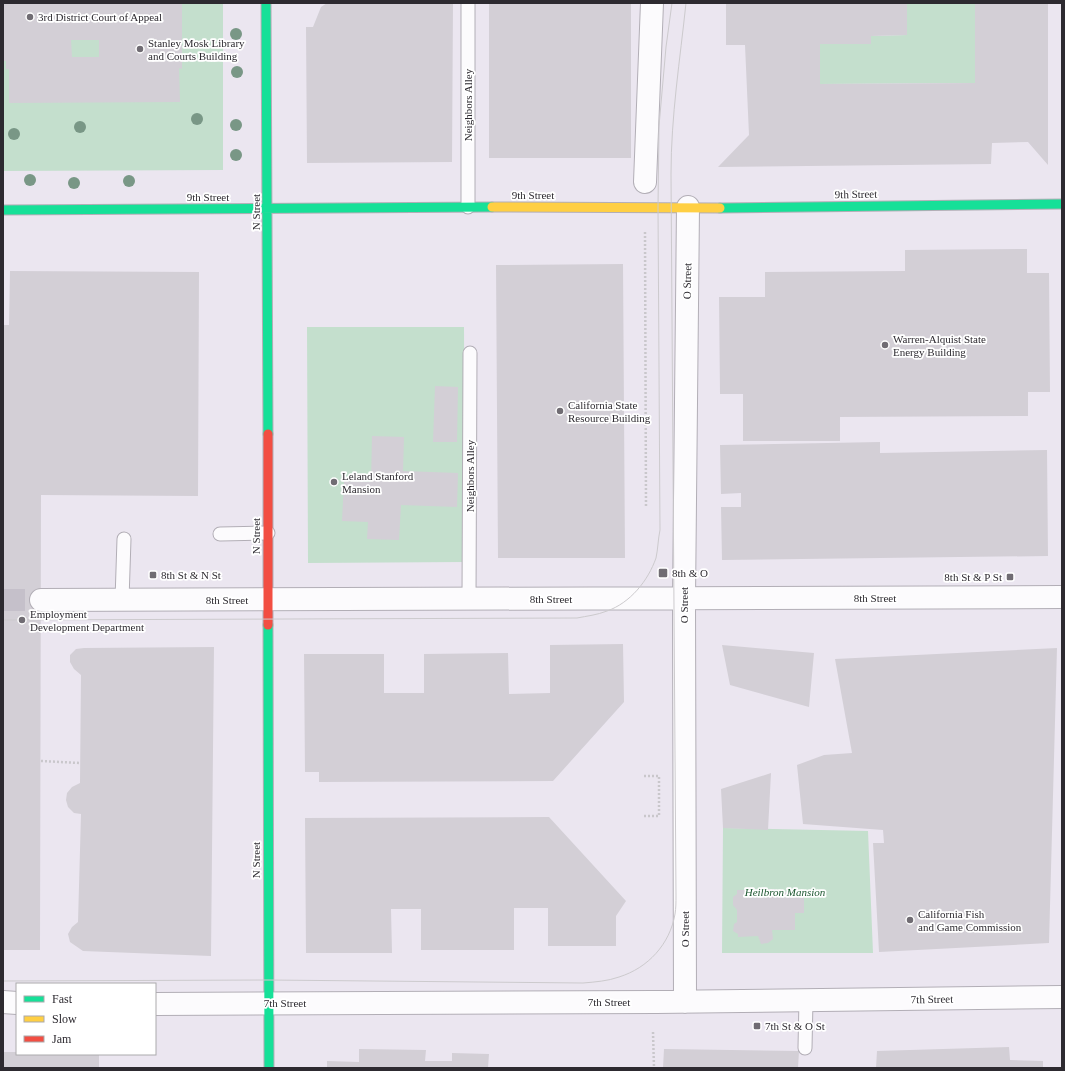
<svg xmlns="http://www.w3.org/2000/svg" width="1065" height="1071" font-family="Georgia,serif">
<rect width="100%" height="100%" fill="#ebe6f0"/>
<path fill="#c4dfcd" d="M3 3H223V170L3 171Z
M907 3H975V83L820 84V44H871V36L907 35Z
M307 327H464L465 562 308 563Z
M723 828 868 831 873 953H722Z"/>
<path fill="#d3cfd6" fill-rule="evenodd" d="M3 3H182V69L179 68 180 102 9 103V69H6V61H3ZM71 40H99V57H72Z
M327 3H453L452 162 307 163 306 27H313L321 7Z
M489 3H631V158H489Z
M726 3H907V35L871 36V44H820V84L975 83V3H1048V165L1028 142 992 143 991 164 718 167 749 135 745 45H726Z
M1027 249V273H1049L1050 392H1028V416L840 417V441H743V394H720L719 297H765V272L905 271V250Z
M623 264 625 558H498L496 265Z
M10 271 199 272 198 496 41 495 40 950H3V325H9Z
M435 386 458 387 457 442H433Z
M372 436 404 437 403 471 458 473 457 507 401 505 399 540 367 539 368 522 342 521 344 481 371 482Z
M880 442V453L1047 450 1048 556 722 560 721 507H741V493L721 494 720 445Z
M623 644 624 702 553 781 319 782V772H305L304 654H384V693H424V654L508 653 509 694 550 693V645Z
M722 645 814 653 809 707 730 685Z
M214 647 211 956 83 951 70 942 68 934 72 927 78 922 81 814 74 813 68 807 66 800 67 793 72 787 80 783 81 675 74 669 70 662V655L76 649 84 648Z
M1057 648 1049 943 879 952 873 843H884L883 830 803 824 797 765 824 755 852 753 835 659Z
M771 773 768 830 723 828 721 789Z
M549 817 626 901 616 916V946H548V908H514V950H421V909H391L392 953H306L305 818Z
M776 889V892H794V896H804V913H795V930H772L773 939 768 943 761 944 758 936 738 937V934L733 931 734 924 737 922V910L733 905V897L737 894V890Z
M1009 1047 1010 1060 1043 1061V1068H876L877 1051Z
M359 1049 426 1050 425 1061H452V1053L489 1054 488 1068H327V1061L359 1062Z
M664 1049 799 1051 798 1068H663Z
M3 1052H17V1054H99V1068H3Z"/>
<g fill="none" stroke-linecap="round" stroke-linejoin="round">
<path stroke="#c5c0ca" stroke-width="22" stroke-dasharray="22 11" stroke-linecap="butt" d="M3 600H41"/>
<defs>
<path id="lane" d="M468 3V207
M220 534 268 533
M469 599 470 353
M122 600 124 539
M805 1048 806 1000"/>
<path id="street" d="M645 182 652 3
M41 600 1062 597
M3 1002 17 1003
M685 1002 684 599 688 207
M155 1004 656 1002 1062 997"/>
<path id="fast" d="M266 3 268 434
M720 208 1062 204
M3 210 492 207
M268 625 269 1068"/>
<path id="slow" d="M492 207 720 208"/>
<path id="jam" d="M268 434V625"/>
</defs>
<use href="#lane" stroke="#b2aeb6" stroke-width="15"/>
<use href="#street" stroke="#b2aeb6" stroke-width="24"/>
<use href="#fast" stroke="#b2aeb6" stroke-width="11"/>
<use href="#slow" stroke="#b2aeb6" stroke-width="11"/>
<use href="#jam" stroke="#b2aeb6" stroke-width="11"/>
<path stroke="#c9c7cb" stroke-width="2.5" stroke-dasharray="2 2" stroke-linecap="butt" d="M645 232 646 507
M41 761 80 763
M644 816H659V776H644
M653 1032 654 1068"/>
<use href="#lane" stroke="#fcfbfd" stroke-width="13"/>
<use href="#street" stroke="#fcfbfd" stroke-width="22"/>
<use href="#fast" stroke="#16e098" stroke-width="9"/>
<use href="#slow" stroke="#ffcf43" stroke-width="9"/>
<use href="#jam" stroke="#f24e42" stroke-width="9"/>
<path stroke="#cccacd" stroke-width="1" d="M3 620 577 618C587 616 597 615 607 611 630 603 648 581 656 558 658 549 658 539 660 530L658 207 659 126 666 47 672 3
M3 981 268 980 583 983C595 982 608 981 619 977 648 968 670 944 675 914 676 908 676 902 676 896L671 174C671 116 680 60 686 3"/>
</g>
<g fill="#799786">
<circle cx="236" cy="34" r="6"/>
<circle cx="237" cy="72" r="6"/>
<circle cx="197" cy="119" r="6"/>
<circle cx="236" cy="125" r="6"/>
<circle cx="80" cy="127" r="6"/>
<circle cx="14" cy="134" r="6"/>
<circle cx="236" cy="155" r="6"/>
<circle cx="30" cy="180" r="6"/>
<circle cx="129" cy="181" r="6"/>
<circle cx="74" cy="183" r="6"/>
</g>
<g fill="#706c73" stroke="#fff" stroke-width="1.5">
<circle cx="30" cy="17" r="4"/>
<circle cx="140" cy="49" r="4"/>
<circle cx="885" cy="345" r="4"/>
<circle cx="560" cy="411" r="4"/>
<circle cx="334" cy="482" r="4"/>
<rect x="658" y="568" width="10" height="10" rx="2"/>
<rect x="149" y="571" width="8" height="8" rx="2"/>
<rect x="1006" y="573" width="8" height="8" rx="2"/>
<circle cx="22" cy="620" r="4"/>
<circle cx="910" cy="920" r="4"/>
<rect x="753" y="1022" width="8" height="8" rx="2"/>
</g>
<g text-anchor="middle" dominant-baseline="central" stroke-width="3.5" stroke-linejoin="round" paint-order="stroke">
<g font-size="11" fill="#2d2a30" stroke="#fff" text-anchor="start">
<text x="38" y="17">3rd District Court of Appeal</text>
<text x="148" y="43">Stanley Mosk Library<tspan x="148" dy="13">and Courts Building</tspan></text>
<text x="893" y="339">Warren-Alquist State<tspan x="893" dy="13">Energy Building</tspan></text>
<text x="568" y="405">California State<tspan x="568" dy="13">Resource Building</tspan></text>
<text x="342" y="476">Leland Stanford<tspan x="342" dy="13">Mansion</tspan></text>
<text x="672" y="573">8th &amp; O</text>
<text x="161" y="575">8th St &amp; N St</text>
<text x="1002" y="577" text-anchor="end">8th St &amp; P St</text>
<text x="30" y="614">Employment<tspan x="30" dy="13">Development Department</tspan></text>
<text x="918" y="914">California Fish<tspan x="918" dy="13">and Game Commission</tspan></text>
<text x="765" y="1026">7th St &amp; O St</text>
</g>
<g font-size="11" fill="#2d2a30" stroke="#fff">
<text transform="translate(468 105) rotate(-90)">Neighbors Alley</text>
<text transform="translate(856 194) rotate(-1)">9th Street</text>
<text x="533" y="195">9th Street</text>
<text x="208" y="197">9th Street</text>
<text transform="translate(256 212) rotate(-90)">N Street</text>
<text transform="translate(687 281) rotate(-89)">O Street</text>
<text transform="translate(470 476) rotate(-90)">Neighbors Alley</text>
<text transform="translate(256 536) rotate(-90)">N Street</text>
<text x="875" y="598">8th Street</text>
<text x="551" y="599">8th Street</text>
<text x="227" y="600">8th Street</text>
<text transform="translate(684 605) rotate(-90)">O Street</text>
<text transform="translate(256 860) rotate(-90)">N Street</text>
<text transform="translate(685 929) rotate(-90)">O Street</text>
<text transform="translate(932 999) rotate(-1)">7th Street</text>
<text x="609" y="1002">7th Street</text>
<text x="285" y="1003">7th Street</text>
</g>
<g font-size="11" font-style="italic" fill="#1b562f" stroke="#fff">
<text x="785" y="892">Heilbron Mansion</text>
</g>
</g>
<rect width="1065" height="1071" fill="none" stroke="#2d2a30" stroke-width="8"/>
<rect x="16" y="983" width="140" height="72" fill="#ffffff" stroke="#abaaac"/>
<rect x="24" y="996" width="20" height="6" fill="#16e098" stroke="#abaaac"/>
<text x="52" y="1003" font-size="12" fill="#2d2a30">Fast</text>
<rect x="24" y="1016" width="20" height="6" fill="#ffcf43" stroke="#abaaac"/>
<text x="52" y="1023" font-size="12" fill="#2d2a30">Slow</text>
<rect x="24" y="1036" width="20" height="6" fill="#f24e42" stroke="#abaaac"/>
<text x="52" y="1043" font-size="12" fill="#2d2a30">Jam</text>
</svg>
